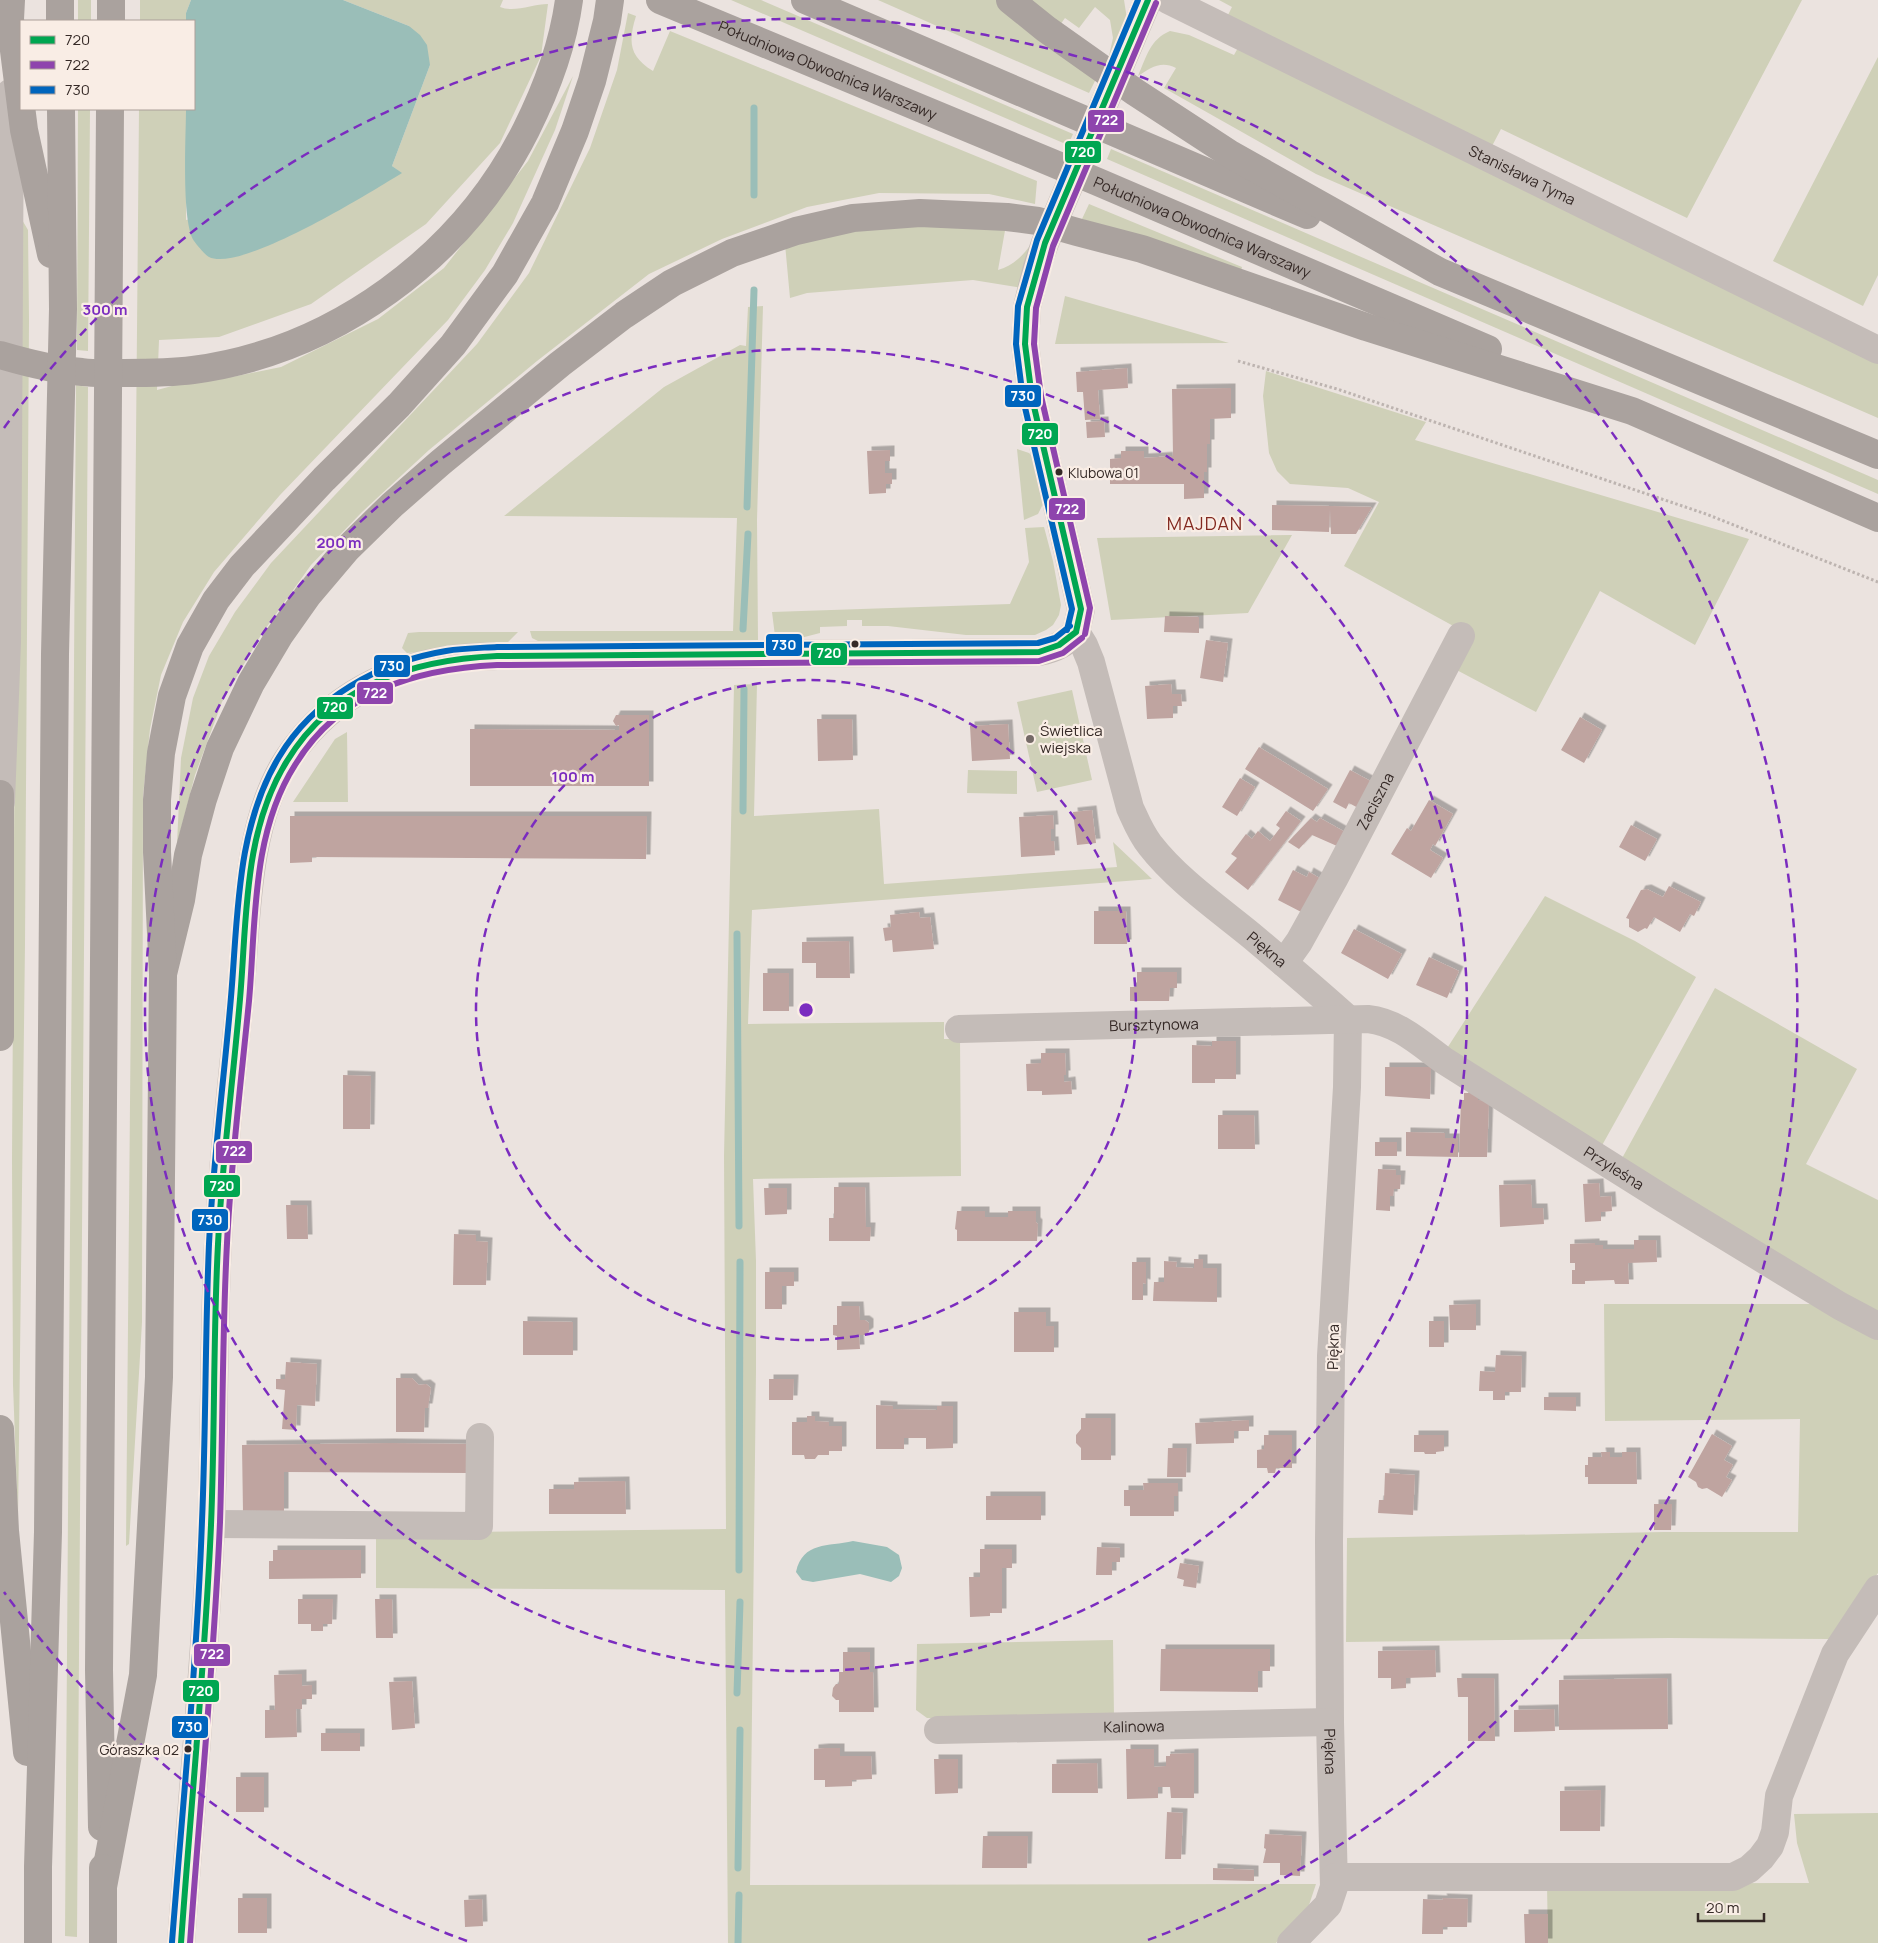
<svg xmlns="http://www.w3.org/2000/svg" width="1878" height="1943" font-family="Manrope,sans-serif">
<defs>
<filter id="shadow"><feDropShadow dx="4.5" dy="-4.5" stdDeviation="0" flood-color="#0004"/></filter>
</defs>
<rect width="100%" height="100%" fill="#ebe3df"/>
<path fill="#cfd0b8" d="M78 0H91V21H78Z
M140 0H191L186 13V21H140Z
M343 0H503L500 7C514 13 533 4 548 4L541 56 500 143 426 224 311 304 219 337 159 340 157 390 183 383 237 376 281 367 378 319 444 268 528 161 573 76 555 130 513 223 485 270 448 320 280 495 214 572 183 622 161 675 150 729 143 796 142 1322 129 1544 126 1546 139 109H186V220L401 173 392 166 430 65 409 26Z
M731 0H761L1073 134 1068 145Z
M878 0H997L1044 39 1097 77 1089 93Z
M1030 0H1124L1127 19 1112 58 1109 56 1113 38 1110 20 1095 7 1079 28 1065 18 1060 25Z
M1219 0H1802L1687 218 1501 129 1492 146 1228 15 1232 7Z
M628 13 636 16C628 42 629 56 653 71L670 31 1037 181 1035 204 989 194 879 193 807 207 722 239 649 274 537 361 429 450 362 512 311 565 261 635 222 702 195 775 177 844 181 758 193 698 209 656 235 612 271 563 477 344 529 273 590 148 617 70Z
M1170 31 1189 35 1234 55 1239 46 1878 363V418L1316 174 1164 88 1176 68C1161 60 1150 68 1138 76 1146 58 1150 39 1170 31Z
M1878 57V275L1863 306 1773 261Z
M78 109H90L88 351 77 350Z
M1111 149 1878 480V494L1107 159Z
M1089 204 1242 267 1240 274 1082 219Z
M18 213 28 230 29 320 25 944 18 1519 13 1385 12 1160Z
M904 222 1006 225 998 270C1016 265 1026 252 1036 237L1022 288 973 280 807 293 790 298 785 244Z
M1065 296 1229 343 1055 344Z
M763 306 757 520 758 641H538L532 638 530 631H733L737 518 504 516 664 387 740 345 746 346 748 307Z
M1266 371 1426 422 1415 440 1749 539 1695 645 1600 591 1536 712 1451 667 1457 628 1344 566 1379 502 1348 488 1290 484 1277 471 1269 453 1263 396Z
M76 385 88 387 77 1937 65 1936Z
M1017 449 1029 453 1033 457 1044 502 1038 514 1024 520Z
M1044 527 1053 561 1061 605 1059 615 1053 625 1046 630 1035 635H966L888 626H862V620H847V626L820 627V633L785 642 775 636 772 612 1010 604 1029 562 1025 528Z
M1292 535 1248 613 1111 620 1097 538Z
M419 632H518L505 645H448L432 651 407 653 402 648 408 633Z
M757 684 754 816 879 809 884 884 1117 867 1113 842 1152 879 752 910 748 1024 944 1022V1039H960L961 1176 753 1179 756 1261V1371L750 1885 1316 1884 1309 1905 1276 1943H728L725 1590 376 1588V1533L726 1529 724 1156 734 685Z
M1072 690 1092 780 1037 792 1017 702Z
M347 732 348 802H293L335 739Z
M968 770 1017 771V794L967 793Z
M1545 896 1635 941 1696 977 1600 1149 1444 1053Z
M1715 988 1857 1069 1806 1164 1878 1200V1314L1620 1162Z
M1604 1304H1821L1878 1340V1573L1832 1639 1669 1638 1346 1642 1347 1538 1664 1532H1798L1800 1419 1605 1421Z
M1113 1640 1114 1717 927 1718 916 1710 917 1644Z
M1878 1813V1943H1548L1547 1884 1809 1883 1797 1843 1794 1814Z"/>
<path fill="#9abeb8" d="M191 0H343L409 26 420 35 427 45 430 65 392 166 402 173C371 192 241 273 209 257 205 255 197 245 194 241 181 222 186 135 186 109H194V21H186V13Z
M853 1541 887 1547 899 1555 902 1568 899 1576 891 1582 860 1574 813 1582 802 1580 796 1572C803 1541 828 1547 853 1541Z"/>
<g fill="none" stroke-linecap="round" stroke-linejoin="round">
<path stroke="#9abeb8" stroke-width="7" d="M754 195V108
M747 507 754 290
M743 629 748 534
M743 811 744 689
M737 934 739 1226
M739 1570 740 1262
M737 1693 740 1602
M738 1868 740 1730
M738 1943 739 1895"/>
</g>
<path fill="#bfa4a0" filter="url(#shadow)" d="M1127 368 1128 388 1098 390 1100 419 1085 420 1083 392H1077L1076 372Z
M1231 388V418L1210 419V444H1207V472H1204V498L1184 499V484H1110V459L1121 458V451H1144V458L1173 456 1172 389Z
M1104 421 1105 437 1087 438 1086 422Z
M890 450V461H885V473H892V484H886V493L869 494 867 451Z
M1272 505 1330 506 1372 507 1356 534H1331L1330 509 1329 532 1272 530Z
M1165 616 1199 617V633L1164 632Z
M1206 640 1228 643 1223 682 1200 678Z
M1171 684 1172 694H1181L1182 706H1173V718L1147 719 1145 686Z
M616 715H649V786H470V729L619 730V725L616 726 613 721Z
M1580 717 1602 730 1584 763 1561 750Z
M817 719H852L853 760 818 761Z
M1008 724 1010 759 972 761 970 726Z
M1259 747 1328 789 1313 811 1245 769Z
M1350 770 1374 783 1360 809 1349 803 1346 809 1333 802Z
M1240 778 1255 787 1237 816 1222 807Z
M1429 800 1453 814 1435 846 1433 844 1430 850 1443 858 1431 878 1391 854 1407 828 1411 831Z
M1092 810 1096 843 1077 845 1073 812Z
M1286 811 1301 821 1248 890 1225 872 1237 858 1231 854 1246 834 1252 839 1258 831 1270 841 1280 828 1276 825Z
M1053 815 1054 829H1051V841H1054L1055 855 1021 857 1019 817Z
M290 816H647L646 859 312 857V862L290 863Z
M1311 818 1317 822 1320 818 1345 832 1337 846 1312 835 1299 849 1288 842Z
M1631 825 1657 839 1645 861 1619 847Z
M1293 870 1307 877 1309 872 1325 881 1307 915 1278 900Z
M1669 886 1701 902 1694 916 1690 914 1680 932 1654 917 1647 929 1645 928 1638 932 1629 927V919L1626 918 1641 890 1647 889 1663 897Z
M1094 911H1126L1127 944H1094Z
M919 912 920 918 930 917 934 949 893 952 892 940 885 941 883 928 891 927 890 915Z
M1354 929 1402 954 1388 979 1341 953Z
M849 941 850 978H816V963H802V942Z
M1429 957 1459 971 1447 998 1416 985Z
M1137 972H1177V988H1170L1169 1001H1130V987H1137Z
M763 973H789V1011H763Z
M1212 1041H1236V1079H1215V1083H1192V1045L1212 1046Z
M1041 1053H1065L1066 1075H1064V1082L1071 1081 1072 1094 1042 1095V1091H1027L1026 1064 1041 1063Z
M1385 1067H1431L1430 1099 1385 1096Z
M343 1075 371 1076 370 1129H343Z
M1464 1093H1478V1100L1489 1101 1487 1157H1459L1461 1100H1464Z
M1218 1115H1254L1255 1149H1218Z
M1406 1132 1445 1133V1138H1458V1157L1406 1156Z
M1375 1142H1397V1156H1375Z
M1378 1169 1396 1170V1175H1401L1400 1189H1394L1393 1196H1390V1211L1376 1210Z
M1599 1183 1600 1197 1611 1196 1612 1211 1601 1212V1221L1585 1222 1583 1184Z
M1531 1184 1532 1208H1543L1544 1224 1500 1227 1499 1185Z
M834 1187H865L866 1227H871L870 1241H829V1218H834Z
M764 1188H787V1214L765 1215Z
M286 1205H307L308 1239H287Z
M957 1211H985V1217H1008V1211H1036V1222L1038 1224 1037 1241H957V1230L955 1229Z
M454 1234 476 1235V1241L488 1242 486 1285H453Z
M1634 1240H1656L1657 1262 1628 1263 1629 1284H1615L1614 1280 1585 1281V1284H1572V1270H1575V1263H1570V1244L1595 1243V1245H1603V1249H1634Z
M1194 1259H1203V1268H1217V1302L1153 1301 1154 1282H1164V1261L1177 1262 1176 1267 1194 1268Z
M1132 1262H1146V1284L1143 1283V1300H1132Z
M765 1272H794V1286H782V1309H765Z
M1476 1304V1330H1450L1449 1305Z
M837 1306H859L860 1320H865L869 1323V1332L865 1335H859L860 1349 837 1350V1336L833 1335V1325H837Z
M1014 1312H1046V1326H1054V1352H1014Z
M523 1321 573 1322V1355H523Z
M1429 1321H1444V1347H1429Z
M1496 1355 1522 1356 1521 1392H1505V1400H1493V1391H1479L1480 1371 1495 1372Z
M286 1362 317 1364 315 1406 297 1405 296 1430 282 1429 285 1390 276 1389V1379H285Z
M396 1378H412L419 1385 426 1384 431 1388 428 1408H425L424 1432H396Z
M769 1379H794L793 1400H769Z
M1544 1397H1576V1411L1544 1410Z
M876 1405 893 1406V1409L937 1410V1406H953V1448L926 1449V1438H904V1449H876Z
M807 1416H815V1421L829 1422V1426H842V1451H829V1455H818L815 1459H805L804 1455H792V1422H807Z
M1081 1418H1111V1460H1081V1448L1076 1443V1435L1081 1429Z
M1249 1420V1431H1234V1443L1196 1444 1195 1423Z
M1712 1434 1732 1446 1724 1460 1733 1465 1726 1477 1732 1480 1722 1497 1707 1488 1702 1489 1698 1487 1696 1482 1688 1477Z
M1264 1435H1292V1468H1276L1275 1473H1268L1267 1468H1257V1450L1264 1449Z
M1414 1435H1444V1451L1436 1452V1454H1425L1424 1452H1414Z
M390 1443 468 1444 469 1473 284 1472V1513H243L242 1445Z
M1168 1448H1187L1186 1477H1167Z
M1601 1452H1610V1457H1622V1452H1636L1637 1484H1588V1477H1585V1465H1588V1457H1602Z
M1385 1473 1415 1475 1413 1515 1378 1513 1379 1500H1384Z
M625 1481 626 1514H549V1489H574V1482Z
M1143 1483H1178V1496H1174V1516H1130V1506H1124V1490H1144Z
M986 1496H1041V1520H986Z
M1654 1504H1672L1671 1530H1654Z
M1097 1547 1120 1548V1562H1112V1575H1096Z
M980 1549H1012V1568H1002V1613H990V1616L970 1617 969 1577H980Z
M273 1550H361V1578L269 1579V1561H273Z
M1180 1563 1199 1566 1196 1588 1183 1586 1184 1580 1177 1578Z
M298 1599H333L332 1624H323V1631H311V1624H298Z
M375 1599H392L393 1638H376Z
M1161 1649H1270V1671H1258V1692L1160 1691Z
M1435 1650 1436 1677 1406 1678V1688L1391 1689V1678H1378V1651Z
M843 1652H870V1672H873L874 1712H839V1700H836L832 1696 833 1688 836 1684H839V1672H843Z
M302 1674V1686L312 1685V1699H302V1709H296L297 1737 265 1738V1710H275L274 1675Z
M1457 1678H1494L1495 1741H1468V1697H1458Z
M1667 1678 1668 1729 1559 1730V1680Z
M412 1681 415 1728 392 1730 389 1682Z
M1554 1709 1555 1731 1514 1732V1710Z
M321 1733H360V1751H321Z
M825 1748H840V1756H871L872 1779 852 1780V1786L825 1787V1780H814V1749Z
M1126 1749H1154V1767L1166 1766V1756H1170V1754L1194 1753V1798H1171L1170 1787H1158V1798L1127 1799Z
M934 1759H958V1793L935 1794Z
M1097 1763 1098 1793H1052V1764Z
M236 1777H264V1812H236Z
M1601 1790 1600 1831H1560V1791Z
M1167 1812 1183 1813 1181 1859H1165Z
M1265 1834 1302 1836 1300 1876 1280 1875V1863H1263L1266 1849 1264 1848Z
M983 1836H1028L1027 1868H982Z
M1213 1868 1254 1870V1881L1213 1880Z
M238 1898H267V1933H238Z
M1442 1898 1468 1899 1467 1927H1443V1934H1422L1423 1899 1443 1900Z
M482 1899 483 1926 465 1927 464 1900Z
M1524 1914H1548V1943H1525Z"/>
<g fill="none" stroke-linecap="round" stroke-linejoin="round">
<path stroke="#bdb4b0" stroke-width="3" stroke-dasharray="2.5 2.5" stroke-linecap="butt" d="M1238 361 1337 389 1706 514 1878 582"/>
<g stroke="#c4bcb8" stroke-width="28">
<path id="s1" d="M1148 0 1045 243 1037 267 1027 307 1025 344 1032 398 1081 609 1076 632 1084 645 1091 662 1130 808C1136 821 1141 834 1150 845 1177 880 1219 909 1253 937 1285 964 1317 991 1348 1019L1347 1087 1331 1356 1329 1541 1330 1722 1334 1887 1328 1905 1291 1943"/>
<path id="s2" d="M1168 0 1878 350"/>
<path d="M1 802 7 642 10 93"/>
<path id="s3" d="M1284 963 1299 942 1334 879 1461 636"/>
<path id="s4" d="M959 1029 1368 1019C1397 1022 1420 1043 1443 1060L1664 1199 1840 1306 1878 1326"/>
<path d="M211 1524 479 1526 480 1437"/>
<path id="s5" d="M938 1730 1330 1722"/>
<path d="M1335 1877H1733L1749 1869 1761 1858 1770 1846 1775 1832 1779 1796 1835 1654 1878 1589"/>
<path d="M181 1943C191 1804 205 1665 211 1525 215 1431 213 1337 218 1243 222 1162 232 1080 240 999 247 922 245 826 287 760 322 706 377 672 440 661 459 657 478 657 497 656L1039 652C1056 649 1064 644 1076 632"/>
</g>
<g stroke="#aaa29e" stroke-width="28">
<path d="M11 0 10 19 24 130 51 254"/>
<path d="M60 0V21"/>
<path id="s6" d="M660 0 1098 182 1488 349"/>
<path d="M805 0 1307 215"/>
<path d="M1010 0 1046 29 1135 92 1230 154 1440 272 1878 455"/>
<path d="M111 21V0"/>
<path d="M0 355C27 363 54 370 82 372 96 374 110 373 124 373 147 373 170 373 193 370 335 351 462 257 526 130 546 90 563 45 569 0"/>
<path d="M0 794V1037"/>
<path d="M163 974 181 900 188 855 203 799 220 748 251 683 279 636 308 595 347 549 392 505 440 463 560 364 624 315 672 283 732 253 796 231 853 218 920 213 1007 217 1038 221 1077 232 1142 249 1366 327 1632 411 1878 518"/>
<path d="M0 1429 5 1531 27 1752"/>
<path d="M102 1827 99 1670 110 109"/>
<path d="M103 1887 143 1675 159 1377 163 974 157 852V800L161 753 172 696 190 646 216 600 242 566 324 479 399 405 453 345 505 274 545 203 575 131 592 81 607 21 610 0"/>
<path d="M38 1943V1867L48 1532 55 654 63 309 61 109"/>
<path d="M103 1943V1868"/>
</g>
<defs>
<path id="bus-1" d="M1076 632 1081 609 1032 398 1025 344 1027 307 1045 243 1148 0
M181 1943C191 1804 205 1665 211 1525 215 1431 213 1338 218 1244 222 1162 233 1081 240 999 247 920 243 831 287 761 334 684 412 660 497 656L1039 652 1059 645 1076 632"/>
<path id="bus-2" d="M1085 634 1090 608 1041 396 1034 344 1036 308 1053 246 1156 3
M190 1943C200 1803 214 1663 220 1522 223 1429 222 1336 227 1243 231 1162 241 1082 249 1001 256 923 251 834 295 765 340 691 416 669 497 665L1039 661 1063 653 1082 638"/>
<path id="bus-3" d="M1067 630 1072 609 1023 399 1016 344 1018 306 1037 240 1138 0
M172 1942C183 1802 197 1662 202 1521 206 1429 205 1336 209 1244 213 1161 224 1080 231 997 238 917 236 828 279 757 314 698 379 662 446 651 463 648 480 648 497 647L1038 643 1055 638 1070 626"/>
</defs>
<use href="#bus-1" stroke="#f9ede5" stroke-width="10"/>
<use href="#bus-2" stroke="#f9ede5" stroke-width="10"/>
<use href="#bus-3" stroke="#f9ede5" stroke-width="10"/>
<use href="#bus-1" stroke="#00a651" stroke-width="6"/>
<use href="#bus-2" stroke="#8e44ad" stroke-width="6"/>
<use href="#bus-3" stroke="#0065bd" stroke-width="6"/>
</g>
<g fill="none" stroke="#7b2cbf" stroke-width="2.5" stroke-dasharray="9 6">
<circle cx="806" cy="1010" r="330"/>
<circle cx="806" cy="1010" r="661"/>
<path d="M467 1941A991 991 0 0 1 4 1592M4 428A991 991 0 1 1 1145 1941"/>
</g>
<g fill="#352926" stroke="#f9ede5" stroke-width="2">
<circle cx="1059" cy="472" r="4.5"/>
<circle cx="855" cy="644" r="4.5"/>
<circle cx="188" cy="1749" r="4.5"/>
</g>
<circle fill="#756a67" stroke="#f9ede5" stroke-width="2" cx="1030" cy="739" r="5"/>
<g text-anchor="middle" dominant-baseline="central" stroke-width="4.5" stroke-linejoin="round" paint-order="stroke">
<g font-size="14" fill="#352926" stroke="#f9ede5" text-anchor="start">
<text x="1068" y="472">Klubowa 01</text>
<text x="179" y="1749" text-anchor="end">Góraszka 02</text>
</g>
<g font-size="15" fill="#352926" stroke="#f9ede5">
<text stroke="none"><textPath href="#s6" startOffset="182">Południowa Obwodnica Warszawy</textPath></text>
<text stroke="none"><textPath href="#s2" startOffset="395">Stanisława Tyma</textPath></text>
<text stroke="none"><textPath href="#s6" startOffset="588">Południowa Obwodnica Warszawy</textPath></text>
<text stroke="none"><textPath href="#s3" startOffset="186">Zaciszna</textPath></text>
<text stroke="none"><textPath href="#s1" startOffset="1046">Piękna</textPath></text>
<text stroke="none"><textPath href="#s4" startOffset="195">Bursztynowa</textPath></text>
<text stroke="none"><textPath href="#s4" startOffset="698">Przyleśna</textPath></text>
<text transform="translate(1333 1347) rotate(-89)">Piękna</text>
<text stroke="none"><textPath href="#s5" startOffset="196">Kalinowa</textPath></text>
<text stroke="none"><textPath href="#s1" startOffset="1886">Piękna</textPath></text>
</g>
<g font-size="15" fill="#352926" stroke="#f9ede5" text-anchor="start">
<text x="1040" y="730">Świetlica<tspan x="1040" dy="17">wiejska</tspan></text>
</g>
<g font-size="18" letter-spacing="1" fill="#832920" stroke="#f9ede5">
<text x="1205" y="523">MAJDAN</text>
</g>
</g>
<circle cx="806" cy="1010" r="8" fill="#7b2cbf" stroke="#f9ede5" stroke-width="2.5"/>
<g font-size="15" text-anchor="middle" font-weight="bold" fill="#7b2cbf" stroke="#f9ede5" stroke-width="4.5" stroke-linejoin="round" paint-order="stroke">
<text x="105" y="315">300 m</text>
<text x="339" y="548">200 m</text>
<text x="573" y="782">100 m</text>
</g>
<g stroke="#f9ede5" stroke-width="2">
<rect x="1087" y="109" width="38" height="24" rx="5" fill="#8e44ad"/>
<rect x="1064" y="140" width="38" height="24" rx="5" fill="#00a651"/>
<rect x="1004" y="384" width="38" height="24" rx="5" fill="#0065bd"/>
<rect x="1021" y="422" width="38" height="24" rx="5" fill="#00a651"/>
<rect x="1048" y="497" width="38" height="24" rx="5" fill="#8e44ad"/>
<rect x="765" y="633" width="38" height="24" rx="5" fill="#0065bd"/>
<rect x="810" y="642" width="38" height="24" rx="5" fill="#00a651"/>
<rect x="373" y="654" width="38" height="24" rx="5" fill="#0065bd"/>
<rect x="356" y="681" width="38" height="24" rx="5" fill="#8e44ad"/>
<rect x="316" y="696" width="38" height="24" rx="5" fill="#00a651"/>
<rect x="215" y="1140" width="38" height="24" rx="5" fill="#8e44ad"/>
<rect x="203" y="1174" width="38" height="24" rx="5" fill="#00a651"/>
<rect x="191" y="1208" width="38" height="24" rx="5" fill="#0065bd"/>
<rect x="193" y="1643" width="38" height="24" rx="5" fill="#8e44ad"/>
<rect x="182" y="1679" width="38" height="24" rx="5" fill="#00a651"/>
<rect x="171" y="1715" width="38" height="24" rx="5" fill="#0065bd"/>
</g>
<g font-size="14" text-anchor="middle" font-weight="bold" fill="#fff">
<text x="1106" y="125">722</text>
<text x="1083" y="157">720</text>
<text x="1023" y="401">730</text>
<text x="1040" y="439">720</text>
<text x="1067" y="514">722</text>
<text x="784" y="650">730</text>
<text x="829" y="658">720</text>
<text x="392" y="671">730</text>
<text x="375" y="698">722</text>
<text x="335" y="712">720</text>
<text x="234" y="1156">722</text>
<text x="222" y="1191">720</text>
<text x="210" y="1225">730</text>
<text x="212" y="1659">722</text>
<text x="201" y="1696">720</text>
<text x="190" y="1732">730</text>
</g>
<rect x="20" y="20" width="175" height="90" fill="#f9ede5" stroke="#ab9f99"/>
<rect x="30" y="36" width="25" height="8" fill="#00a651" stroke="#ab9f99"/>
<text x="65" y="45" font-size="15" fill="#352926">720</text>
<rect x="30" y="61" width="25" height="8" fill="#8e44ad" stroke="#ab9f99"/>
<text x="65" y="70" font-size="15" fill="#352926">722</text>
<rect x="30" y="86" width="25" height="8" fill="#0065bd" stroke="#ab9f99"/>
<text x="65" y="95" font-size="15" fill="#352926">730</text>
<path d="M1698 1913v8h66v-8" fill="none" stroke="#352926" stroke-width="2.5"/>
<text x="1706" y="1913" font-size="15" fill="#352926" stroke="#f9ede5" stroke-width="4" paint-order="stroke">20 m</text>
</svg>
